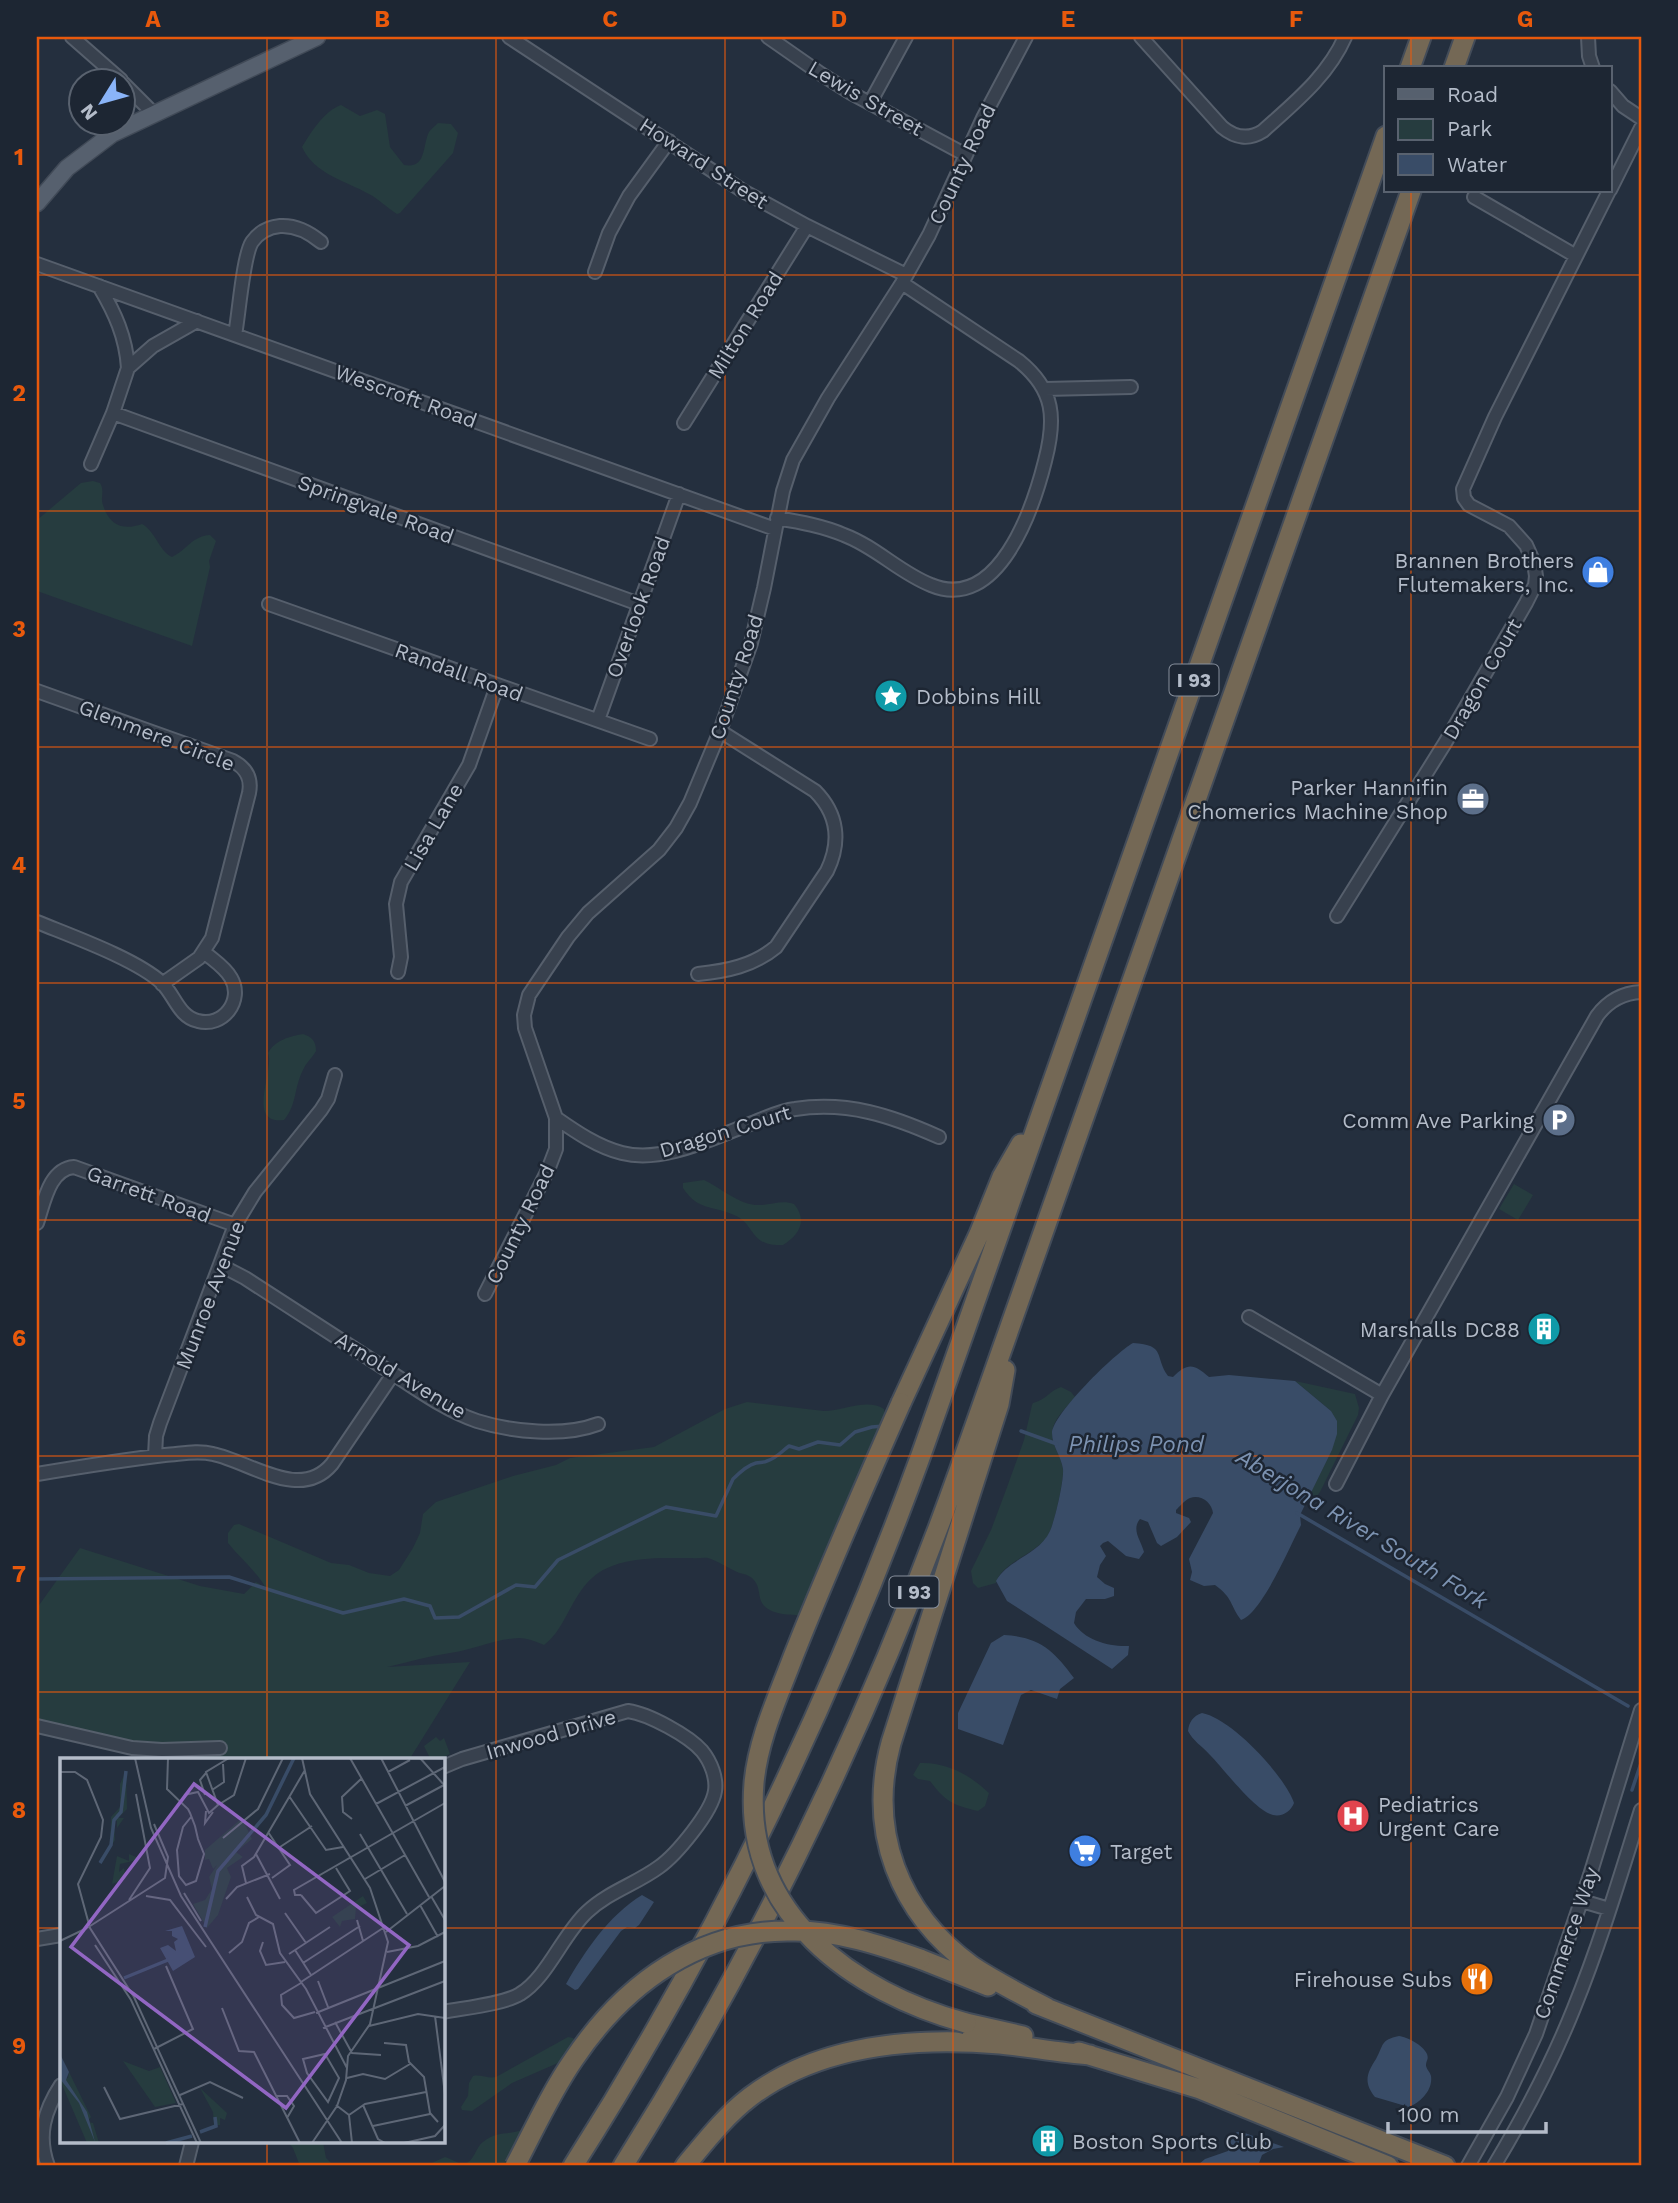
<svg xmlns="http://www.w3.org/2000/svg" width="1678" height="2203" font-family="'Work Sans',sans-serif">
<rect width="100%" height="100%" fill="#242f3e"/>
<path fill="#263c3f" d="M341 105 360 116 377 110 385 114 390 147 404 165C427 169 422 146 429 132 431 129 435 126 438 123L451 124 458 133 453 153 400 213 397 214C387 208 379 199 369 194 346 181 314 174 302 147 311 132 324 111 341 105Z
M93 481 100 483C105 491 100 497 103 505 109 525 123 531 142 524 156 532 159 551 172 557 187 550 192 536 210 535L216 541 209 561 210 567 192 646 37 591V520L75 488 81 483Z
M303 1034C312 1037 316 1041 316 1051 312 1058 306 1063 303 1070 294 1087 297 1105 284 1120 245 1125 275 1070 268 1053 275 1040 291 1036 303 1034Z
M704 1180C721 1188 737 1203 755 1205 769 1206 781 1199 794 1204 808 1221 799 1235 783 1245 749 1247 756 1224 734 1215 712 1205 698 1211 683 1188V1183Z
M1514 1184 1533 1195 1518 1220 1499 1209Z
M1295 1381 1355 1394 1359 1408 1358 1415 1320 1492 1313 1501 1305 1504 1332 1450 1331 1411Z
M1061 1387 1071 1392 1075 1397C1068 1406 1056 1416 1053 1428 1049 1443 1061 1454 1063 1469 1064 1480 1054 1528 1047 1537 1035 1554 1000 1564 996 1583L978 1588 973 1583 971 1571 991 1530 1006 1490 1024 1440 1032 1405 1033 1403C1046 1400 1049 1391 1061 1387Z
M747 1402 824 1411C843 1411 867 1398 884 1409L885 1417 805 1615C793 1615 767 1616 761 1601 758 1593 760 1585 752 1578 747 1574 742 1574 737 1572 728 1568 718 1561 708 1558 703 1557 697 1559 692 1558 663 1558 629 1556 603 1570 572 1587 568 1628 544 1645 537 1642 528 1638 519 1638 495 1639 473 1650 450 1653 429 1656 408 1662 387 1667L470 1662 409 1760H171L37 1731V1608L80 1548 200 1586 244 1594 256 1582 266 1588C256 1571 241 1559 228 1543V1533L234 1525 239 1524 331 1563 349 1565 369 1573 390 1576 399 1570 413 1548 420 1533 423 1514 436 1502 513 1476 556 1465 570 1458 654 1447 725 1409Z
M436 1737 440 1741 444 1738 450 1754 437 1760H431L424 1746Z
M920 1763C947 1762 970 1775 989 1793L985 1806 978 1811C952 1805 945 1801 930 1781L918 1779 913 1775Z
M568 2037 573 2038 577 2044 567 2059 512 2083 472 2111 462 2110 461 2107 468 2096 469 2083 473 2076C481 2074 488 2079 496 2077Z
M524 2129 519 2166H425L445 2157C452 2159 459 2165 466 2163 474 2161 476 2147 483 2142 498 2130 508 2136 524 2129Z
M288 2142H323L326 2158 334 2166H300L293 2148Z"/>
<path fill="#394c67" d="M1133 1343C1167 1345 1154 1357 1168 1376L1173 1377C1188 1362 1194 1364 1209 1377L1229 1375 1295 1381 1331 1411 1337 1421V1434L1332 1450 1300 1515 1301 1525C1290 1546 1262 1613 1241 1620 1229 1604 1234 1599 1215 1585L1204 1586 1190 1580 1192 1572 1189 1559 1213 1513C1212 1503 1201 1494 1190 1498 1186 1499 1179 1507 1176 1510V1513L1189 1518 1191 1522 1177 1537 1161 1546 1157 1543 1148 1522 1140 1519C1131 1530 1141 1540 1144 1552L1139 1559 1126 1556 1108 1541 1103 1543 1100 1546 1106 1556 1100 1565 1097 1577 1105 1584 1114 1588V1596L1105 1599H1086L1076 1612 1074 1623C1084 1640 1109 1647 1129 1646L1128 1655 1112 1669 1007 1601 996 1581C1008 1559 1039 1555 1050 1531 1055 1520 1064 1481 1063 1469 1061 1456 1052 1446 1052 1433 1053 1414 1115 1353 1133 1343Z
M1004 1635C1040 1637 1054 1651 1074 1678L1060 1689 1057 1699 1031 1690 1021 1695 1003 1745 958 1729V1713L991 1643Z
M1202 1713C1231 1718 1285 1776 1294 1803 1291 1811 1283 1817 1273 1815 1254 1810 1224 1769 1210 1755 1202 1746 1193 1741 1188 1731 1189 1722 1193 1716 1202 1713Z
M642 1895 654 1902 639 1925 635 1928 627 1927 621 1931 578 1989 575 1990 566 1984C585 1951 608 1916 642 1895Z
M1399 2036C1407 2037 1423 2045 1427 2054 1429 2060 1426 2060 1426 2066 1427 2070 1430 2072 1431 2076 1433 2090 1421 2102 1409 2107L1375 2097C1363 2082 1367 2073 1376 2059 1384 2045 1380 2040 1399 2036Z
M1237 2132H1242L1284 2147 1273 2149 1262 2155 1258 2166H1199V2164L1205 2159 1228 2151V2139Z"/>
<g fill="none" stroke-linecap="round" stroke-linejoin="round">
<path stroke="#394c67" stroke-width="3.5" d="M1021 1431 1057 1444
M1297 1513 1628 1706
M37 1579 229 1577 343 1613 404 1599 430 1606 435 1618 459 1617 516 1585 535 1587 558 1560 666 1507 716 1516 733 1479C739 1473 748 1465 756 1463 760 1462 764 1463 767 1461 777 1458 782 1451 789 1446L799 1449 818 1442 840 1445 855 1432 872 1427 883 1426
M1632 1790 1641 1763"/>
<defs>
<path id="minor" d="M72 37 121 80
M509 37 743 191 807 226 906 275
M768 37 821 74 851 93 966 155
M1141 37 1222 127C1235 138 1249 140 1263 131 1294 103 1328 76 1345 37
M1588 37 1589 56 1593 68
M122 82 153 113
M1610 91 1623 106 1641 118
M870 103 906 37
M1610 190 1641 128
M1474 197 1576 256
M37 264 775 529
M595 272 609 233 629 196 669 141
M99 286C115 313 126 337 128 368
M235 335C239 314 243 256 252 242 259 232 269 227 280 226 296 225 309 232 321 242
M1045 389 1131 387
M113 413 639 604
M684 423 807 226
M91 464 113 413 128 368 153 346 197 321
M777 518C800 522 823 526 844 535 876 547 900 573 931 585 998 613 1033 509 1045 461 1056 419 1055 390 1019 361L902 283
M269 604 650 739
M37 691 233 761C246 768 252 778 249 793L212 938 199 958 162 984
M598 720 679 494
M1337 916 1445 743 1526 603 1535 585 1536 576 1534 563 1526 545 1509 526 1469 505 1464 498 1463 489 1495 417 1609 191
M37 922C71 936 136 959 162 983 175 996 179 1017 198 1021 223 1028 244 1000 231 978 225 967 213 960 204 952
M398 972 401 957 396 904 401 882 469 765 497 686
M698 974C727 971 753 966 776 947L827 871C841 842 838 814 815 791L720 731
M556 1118C576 1132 598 1147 622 1153 662 1163 708 1140 745 1126 761 1120 778 1111 795 1109 848 1101 892 1116 939 1137
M37 1223C44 1203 49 1169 74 1167L235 1225
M220 1265 245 1278C292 1308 338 1338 384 1368 414 1387 444 1410 477 1421 512 1432 564 1437 598 1424
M485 1294 548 1170 556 1149V1118L525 1028 524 1015 529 995 568 937 588 913 659 850 676 828 690 803 720 731 751 643 764 588 783 491 793 460 828 398 902 283 929 235 983 118 1026 37
M1249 1317 1382 1395
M155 1456 156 1436 160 1423 235 1225 255 1192 321 1110 328 1099 335 1075
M37 1474C79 1467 122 1460 165 1455 181 1454 197 1450 213 1454 251 1462 300 1502 332 1464L393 1374
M1336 1484 1382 1395 1597 1016C1608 1001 1622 993 1641 992
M37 1726 132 1748 162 1750 220 1748
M443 1767 462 1759 628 1711C649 1714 689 1736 702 1751 711 1762 717 1778 715 1791 712 1812 676 1855 659 1867 636 1884 608 1892 587 1912 563 1934 547 1978 520 1994 504 2004 463 2008 443 2012
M1582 1901 1609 1909
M37 1939 61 1935
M48 2166C37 2136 44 2111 61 2085
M186 2166 192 2142
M1468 2166 1507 2097 1536 2034 1590 1875 1641 1710
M1494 2166C1524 2116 1552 2063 1574 2008 1600 1944 1620 1877 1641 1810"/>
<path id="major" d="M37 203 67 168 112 134 317 37"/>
<path id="highway" d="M1410 68 1421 37
M1454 68 1465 37
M1005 1370 999 1404 891 1743C867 1831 899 1913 972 1966 996 1982 1022 1995 1047 2008
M901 1403 979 1234 1002 1177 1021 1144
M920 1959 988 1986
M1036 2004 1445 2166
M966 2023 1023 2036
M1079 2052 1200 2089 1388 2166
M573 2166C716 1942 830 1705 921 1455L1386 136
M623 2166C761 1947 872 1714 959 1471L1411 191
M685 2166C705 2142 725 2116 750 2097 820 2044 916 2037 1000 2044 1030 2047 1060 2053 1090 2055"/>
</defs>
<use href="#minor" stroke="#565f6c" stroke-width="16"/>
<use href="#major" stroke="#414a57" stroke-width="19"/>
<use href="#highway" stroke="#434c59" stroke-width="23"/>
<use href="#minor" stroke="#38414e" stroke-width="12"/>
<use href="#major" stroke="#56606e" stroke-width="16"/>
<use href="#highway" stroke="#746855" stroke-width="19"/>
<defs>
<path id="highway-bridge" d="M901 1403C864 1487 827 1571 793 1657 778 1697 758 1739 754 1783 743 1914 853 1992 966 2023
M515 2166C534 2130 551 2092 574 2059 625 1983 701 1928 795 1931 838 1931 880 1945 920 1959"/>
</defs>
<use href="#highway-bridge" stroke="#434c59" stroke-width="23" stroke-linecap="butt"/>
<use href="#highway-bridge" stroke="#746855" stroke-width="19"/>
</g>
<path fill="none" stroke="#e8590c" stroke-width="2" stroke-opacity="0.55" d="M267 37V1760M496 37V2166M725 37V2166M953 37V2166M1182 37V2166M1411 37V68M1411 191V2166M37 275H1641M37 511H1641M37 747H1641M37 983H1641M37 1220H1641M37 1456H1641M37 1692H1641M37 1928H61M443 1928H1641M267 2142V2166"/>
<defs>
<symbol id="shop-disc" viewBox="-11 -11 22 22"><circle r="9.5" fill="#3f7fe0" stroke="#1d2633"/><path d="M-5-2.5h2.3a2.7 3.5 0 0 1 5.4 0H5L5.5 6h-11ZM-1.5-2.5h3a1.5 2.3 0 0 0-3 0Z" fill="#fff"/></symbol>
<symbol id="sight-disc" viewBox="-11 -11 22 22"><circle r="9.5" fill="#0f9aa8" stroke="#1d2633"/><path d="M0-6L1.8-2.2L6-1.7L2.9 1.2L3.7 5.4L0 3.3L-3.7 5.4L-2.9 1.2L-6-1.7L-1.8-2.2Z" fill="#fff"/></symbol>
<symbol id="office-disc" viewBox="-11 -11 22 22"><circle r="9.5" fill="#5c6f8a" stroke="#1d2633"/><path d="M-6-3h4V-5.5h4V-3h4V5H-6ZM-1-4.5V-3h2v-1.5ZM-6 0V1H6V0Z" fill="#fff"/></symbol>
<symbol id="parking-disc" viewBox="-11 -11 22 22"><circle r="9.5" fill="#5c6f8a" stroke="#1d2633"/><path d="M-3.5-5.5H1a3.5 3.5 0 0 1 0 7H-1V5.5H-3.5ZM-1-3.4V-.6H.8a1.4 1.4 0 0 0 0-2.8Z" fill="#fff"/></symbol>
<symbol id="building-disc" viewBox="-11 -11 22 22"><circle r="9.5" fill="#0f9aa8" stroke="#1d2633"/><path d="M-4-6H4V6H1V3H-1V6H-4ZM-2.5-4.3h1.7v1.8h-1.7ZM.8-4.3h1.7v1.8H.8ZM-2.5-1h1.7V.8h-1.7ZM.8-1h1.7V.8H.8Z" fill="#fff"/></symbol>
<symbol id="hospital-disc" viewBox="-11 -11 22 22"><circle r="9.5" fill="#e0444e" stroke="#1d2633"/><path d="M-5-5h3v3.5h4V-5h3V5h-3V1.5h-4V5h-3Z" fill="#fff"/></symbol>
<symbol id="supermarket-disc" viewBox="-11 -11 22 22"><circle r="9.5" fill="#3f7fe0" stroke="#1d2633"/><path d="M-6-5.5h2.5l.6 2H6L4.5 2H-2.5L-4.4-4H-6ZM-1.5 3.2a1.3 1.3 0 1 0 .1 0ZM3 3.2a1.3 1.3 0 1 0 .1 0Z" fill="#fff"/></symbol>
<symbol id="restaurant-disc" viewBox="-11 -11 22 22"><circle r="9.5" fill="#e8710a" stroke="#1d2633"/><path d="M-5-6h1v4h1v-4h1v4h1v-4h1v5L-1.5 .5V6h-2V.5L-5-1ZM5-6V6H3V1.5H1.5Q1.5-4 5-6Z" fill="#fff"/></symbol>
</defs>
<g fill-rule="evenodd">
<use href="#shop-disc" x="1579" y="553" width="38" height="38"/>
<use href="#sight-disc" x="872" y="677" width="38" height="38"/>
<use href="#office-disc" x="1454" y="780" width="38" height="38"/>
<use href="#parking-disc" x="1540" y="1101" width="38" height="38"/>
<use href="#building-disc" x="1525" y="1310" width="38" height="38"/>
<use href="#hospital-disc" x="1334" y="1797" width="38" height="38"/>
<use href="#supermarket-disc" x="1066" y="1832" width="38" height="38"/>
<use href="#restaurant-disc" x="1458" y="1960" width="38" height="38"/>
<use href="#building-disc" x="1029" y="2122" width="38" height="38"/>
</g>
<g text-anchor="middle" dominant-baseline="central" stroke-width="5" stroke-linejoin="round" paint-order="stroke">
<g fill="#1d2633" stroke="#878f9c" stroke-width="2">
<rect x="1169.5" y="664.5" width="49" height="31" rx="5"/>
<rect x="889.5" y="1576.5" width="49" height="31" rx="5"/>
</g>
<g font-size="19" font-weight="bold" fill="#b4bcc9">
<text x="1194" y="680">I 93</text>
<text x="914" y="1592">I 93</text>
</g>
<g font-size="21" fill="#b4bcc9" stroke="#1d2633">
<text transform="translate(866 98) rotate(30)">Lewis Street</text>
<text transform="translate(704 163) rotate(33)">Howard Street</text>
<text transform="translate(962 164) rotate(-65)">County Road</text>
<text transform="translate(745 325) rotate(-58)">Milton Road</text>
<text transform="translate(406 396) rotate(20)">Wescroft Road</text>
<text transform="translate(376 509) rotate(20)">Springvale Road</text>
<text transform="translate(638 607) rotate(-70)">Overlook Road</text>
<text transform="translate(459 672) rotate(20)">Randall Road</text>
<text transform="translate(736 677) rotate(-72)">County Road</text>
<text transform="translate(1482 679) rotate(-60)">Dragon Court</text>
<text transform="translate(157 735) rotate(21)">Glenmere Circle</text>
<text transform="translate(433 827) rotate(-60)">Lisa Lane</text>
<text transform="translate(725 1131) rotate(-17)">Dragon Court</text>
<text transform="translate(149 1194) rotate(20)">Garrett Road</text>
<text transform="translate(520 1224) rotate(-64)">County Road</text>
<text transform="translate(210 1295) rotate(-69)">Munroe Avenue</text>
<text transform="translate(401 1375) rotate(31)">Arnold Avenue</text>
<text transform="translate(551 1734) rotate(-16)">Inwood Drive</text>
<text transform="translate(1566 1943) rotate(-71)">Commerce Way</text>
</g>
<g font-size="21" fill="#b4bcc9" stroke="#1d2633" text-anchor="end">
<text x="1574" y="560">Brannen Brothers<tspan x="1574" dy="24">Flutemakers, Inc.</tspan></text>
<text x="916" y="696" text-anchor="start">Dobbins Hill</text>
<text x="1448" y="787">Parker Hannifin<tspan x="1448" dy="24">Chomerics Machine Shop</tspan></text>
<text x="1534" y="1120">Comm Ave Parking</text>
<text x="1520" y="1329">Marshalls DC88</text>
<text x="1378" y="1804" text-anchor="start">Pediatrics<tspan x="1378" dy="24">Urgent Care</tspan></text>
<text x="1110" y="1851" text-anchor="start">Target</text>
<text x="1452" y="1979">Firehouse Subs</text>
<text x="1072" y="2141" text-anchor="start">Boston Sports Club</text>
</g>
<g font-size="23" font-style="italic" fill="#7c92b1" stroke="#1d2633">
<text x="1136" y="1444">Philips Pond</text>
<text transform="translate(1362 1529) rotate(31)">Aberjona River South Fork</text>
</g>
</g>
<g transform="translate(60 1758)">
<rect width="385" height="385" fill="#242f3e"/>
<path d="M66 13 67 51 58 60H64L57 70V63H54L55 82 50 90 51 59 60 49V26ZM182 60 192 81 176 94 183 99 167 110 171 119 158 157 147 170 133 146 145 142 152 131 149 119 157 107 153 111 149 101 145 102V92ZM69 96 81 101 60 106 59 114 64 110 66 121 52 126 57 98 69 103ZM303 138 307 145 296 150 295 161 282 163 280 169 272 159ZM63 303 89 313 100 309 116 345 95 349ZM9 314 31 359 27 364 33 365 39 385H27L0 322 8 320ZM140 330 167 355 165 362 160 360V367H154L153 354Z" fill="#263c3f"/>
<path d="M122 168 135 199 113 213 100 190 108 187 116 193 114 184 118 181 112 178V173H105ZM0 296 9 314 6 322 27 354 35 384 19 345 0 321Z" fill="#394c67"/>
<path fill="none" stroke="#394c67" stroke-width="3.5" d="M40 105 51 87 54 62 61 54 66 13M145 169 158 113 206 57 234 0M64 220 108 202M140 374 156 368 155 359M106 385 132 378"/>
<path fill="none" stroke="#5e6776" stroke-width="2" d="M75 0 91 70 121 138 282 385M108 0 107 31 128 51 130 55 135 68 138 81 144 96 136 123 126 127 119 118 117 92 123 69 131 59M242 0 250 36 310 130 328 184 310 266 288 298 286 322 277 348 252 385M290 0 369 139M321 0 385 124M360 0 385 28M0 14H15L27 22 43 62 41 79 18 126 30 170 74 239 141 385M328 14 350 2M152 32 164 24 163 6M124 37 138 34 149 55 158 47M145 37 140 22 146 15M229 38 266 92 283 89M316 46 385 9M158 47 146 14 169 0M158 47 174 37 186 0M345 48 384 27M146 53 145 65 153 54M292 61 283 54 282 39 301 21M208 74 230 107 212 120M300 76 347 156M163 80 198 51 223 0M220 89 252 68M196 96 220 141M305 121 345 97M186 125 182 108 194 99 245 12M124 135 141 163M241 137H235L234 132 385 45M241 137 256 155 290 133 276 110M86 138 110 142 146 189M371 138 385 162M187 139 196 157 213 166 220 195 246 231 287 310M166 141 177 129 210 116M69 142 90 110 76 36M360 147 378 179M225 155 246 185M297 162 303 183M27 170 105 120 108 99 94 66M326 174 385 128M0 183 27 170M203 184 200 193 206 207 225 204M35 187 71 242 137 385M235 192 251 217M327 194 358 188 385 174M169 195 182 184 189 165 199 159M229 196 270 169M243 205 300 168M258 223 268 249M241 224 323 170M241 225 221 237 222 247 234 260 255 254M162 250 179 293 194 294 240 385M256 255 385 203M375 258 385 336M275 264 292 295 321 297M309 268 358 256 385 260M263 270 385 223M324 285 346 287 349 304 364 319 370 355 378 364M94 291 133 271 106 208M265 296 279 320 268 344 247 315 243 301ZM287 320 303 316 325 321 350 306M44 329 60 361 123 346M120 337 150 324 183 340M216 338H227L234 348 227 360M276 347 289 357 292 385M303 347 318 381 325 385M289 357 305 346 366 334M313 368 370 356M344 385 375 378 385 367"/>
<path fill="#9266c3" fill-opacity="0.15" stroke="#9266c3" stroke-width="3.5" d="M134 26 349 187 226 350 11 189Z"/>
<rect width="385" height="385" fill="none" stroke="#b4bcc9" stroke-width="3.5"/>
</g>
<rect width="1678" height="2203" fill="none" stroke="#1d2633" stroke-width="77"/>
<rect x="1384" y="66" width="228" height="126" fill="#1d2633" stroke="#59626f" stroke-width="2"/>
<rect x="1398" y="89" width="35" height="10" fill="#56606e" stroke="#59626f" stroke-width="2"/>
<text x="1447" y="102" font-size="21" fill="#b4bcc9">Road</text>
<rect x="1398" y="119" width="35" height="21" fill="#263c3f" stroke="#59626f" stroke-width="2"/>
<text x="1447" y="136" font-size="21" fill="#b4bcc9">Park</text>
<rect x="1398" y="154" width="35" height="21" fill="#394c67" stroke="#59626f" stroke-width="2"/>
<text x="1447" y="172" font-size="21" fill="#b4bcc9">Water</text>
<g transform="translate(102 102) rotate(233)"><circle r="33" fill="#1d2633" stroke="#59626f" stroke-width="2"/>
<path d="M0-5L12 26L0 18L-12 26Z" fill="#8ab4f8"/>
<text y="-10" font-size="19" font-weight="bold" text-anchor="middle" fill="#b4bcc9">N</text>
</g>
<path d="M1388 2122v10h158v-10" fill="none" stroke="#b4bcc9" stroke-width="3.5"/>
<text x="1398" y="2122" font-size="21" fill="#b4bcc9" stroke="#1d2633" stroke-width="5" paint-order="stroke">100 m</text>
<rect x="38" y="38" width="1602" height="2126" fill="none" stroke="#e8590c" stroke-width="2.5"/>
<g font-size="23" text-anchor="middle" font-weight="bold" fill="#e8590c">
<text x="153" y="27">A</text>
<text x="382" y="27">B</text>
<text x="610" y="27">C</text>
<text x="839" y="27">D</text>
<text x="1068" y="27">E</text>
<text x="1296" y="27">F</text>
<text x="1525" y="27">G</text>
<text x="19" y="165">1</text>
<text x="19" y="401">2</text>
<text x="19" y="637">3</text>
<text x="19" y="873">4</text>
<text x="19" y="1109">5</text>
<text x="19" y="1346">6</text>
<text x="19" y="1582">7</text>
<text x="19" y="1818">8</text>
<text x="19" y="2054">9</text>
</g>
</svg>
